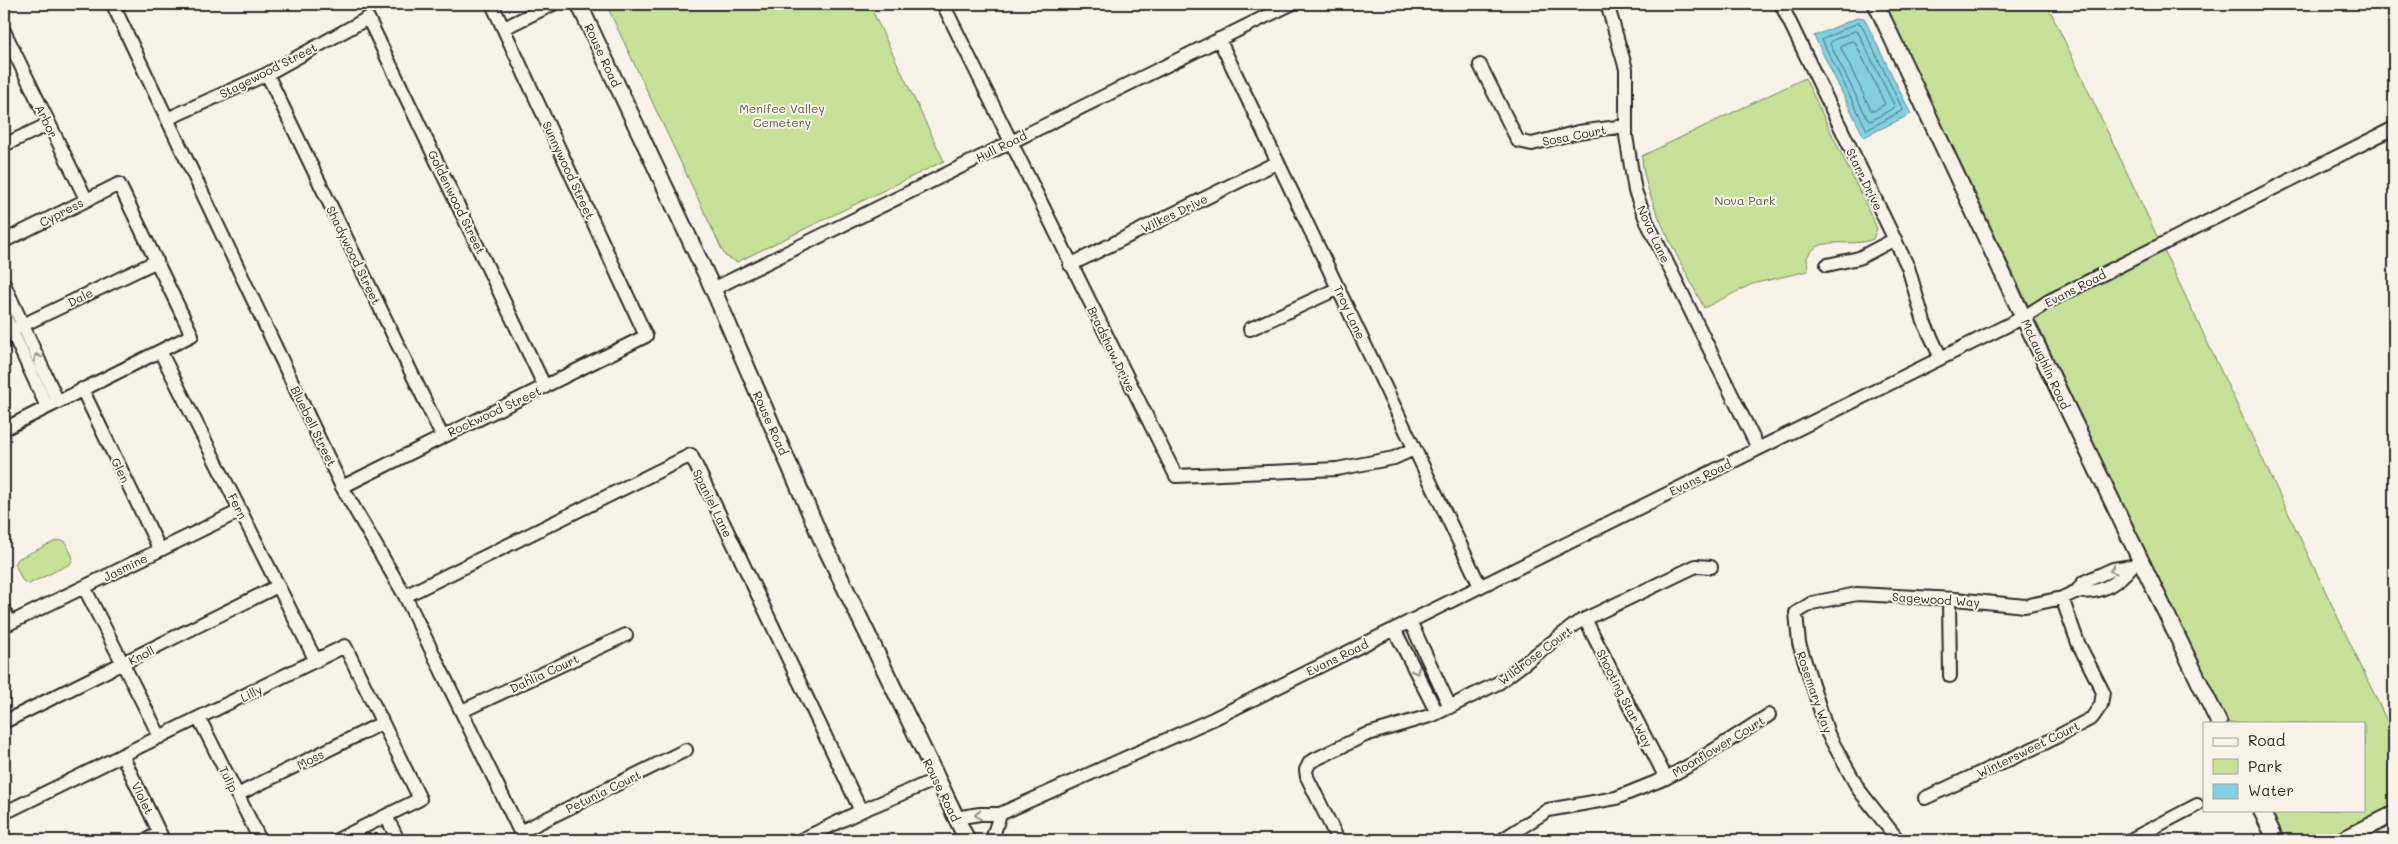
<svg xmlns="http://www.w3.org/2000/svg" width="2398" height="844" font-family="Mali,sans-serif">
<rect width="100%" height="100%" fill="#f7f3e8"/>
<filter id="ink" filterUnits="userSpaceOnUse"><feTurbulence type="fractalNoise" baseFrequency=".02" numOctaves="2"/><feDisplacementMap in="SourceGraphic" scale="10" xChannelSelector="R" yChannelSelector="G"/><feConvolveMatrix kernelMatrix="1 2 1 2 8 2 1 2 1" color-interpolation-filters="sRGB"/></filter>
<g filter="url(#ink)">
<path fill="#c7e198" stroke="#798662" d="M606 4H869L944 161 737 262 725 256Z
M1885 4H2047L2394 736V804L2328 840H2282L2268 810H2364V723H2227Z
M1805 78 1877 228 1873 239C1852 249 1821 233 1807 257L1808 271 1752 284 1704 308C1685 269 1642 197 1642 156Z
M58 540 65 541 73 558 70 564 29 584 22 580 15 564 19 558Z"/>
<path fill="#82d0e1" stroke="#5f8e98" d="M1859 17 1864 18 1911 114 1864 137 1814 36Z"/>
<g fill="none" stroke-linecap="round" stroke-linejoin="round">
<path stroke="#4e6d74" stroke-width="1" d="M1858 23 1861 24 1903 110 1867 130 1822 40Z
M1855 31 1858 32 1895 107 1871 121 1868 120 1830 44 1832 41Z
M1852 41 1855 42 1885 104 1874 111 1871 110 1841 48 1842 45Z"/>
<defs>
<path id="minor" d="M120 4 114 7 342 487 405 596 524 840
M943 4 1176 476 1337 469 1394 458 1414 449
M1610 4 1608 7 1626 69V136L1635 191 1647 222 1758 448
M1781 4 1908 267 1924 322 1941 358
M504 28 553 4
M4 31 86 199
M1219 39 1480 586
M1480 65 1518 141 1532 144 1578 132 1626 126
M267 74 442 436
M167 119 267 74 368 18 545 387
M4 145 49 124
M4 241 119 184 192 335 4 429
M1070 265 1278 162
M1827 265 1859 258 1895 239
M4 284 58 402
M713 289 1291 4
M4 314 47 407
M1250 329 1339 288
M4 334 157 261
M160 351 316 661
M82 389 160 550
M342 487 646 336 492 4
M84 587 160 737
M405 596 691 455 861 811
M1949 599 1950 676
M4 610 10 623
M1585 619 1666 778
M1410 621 1450 707
M4 626 240 511
M1394 629 1437 713
M462 711 626 635
M199 718 260 840
M4 722 278 586
M122 755 163 840
M237 795 382 723
M1925 798 2045 743 2092 718 2101 705 2103 692 2078 643 2062 598
M4 813 345 646 420 799 337 840
M386 816 398 840
M955 818 980 814H1000L1215 718 2024 317 2049 301 2394 128
M520 832 686 750
M146 840 160 833
M801 840 861 811 937 779
M992 840 1000 814
M1338 840 1307 777 1306 770 1310 762 1365 735 1433 715 1500 682 1577 623 1696 566 1711 567
M1502 840 1548 810 1616 798 1666 778 1692 764 1769 715
M1898 840 1859 790 1828 734 1799 643 1796 613 1812 603 1857 594 1955 599 2025 606 2062 598 2077 591 2084 582 2113 569 2132 566C2118 583 2100 595 2077 591
M2130 840 2197 805"/>
<path id="tertiary" d="M579 4 713 289 820 536 967 840
M1876 4 2018 306 2219 723
M2261 810 2276 840
M2342 840 2394 814"/>
</defs>
<use href="#minor" stroke="#2b2b2b" stroke-width="16"/>
<use href="#tertiary" stroke="#2b2b2b" stroke-width="19"/>
<use href="#minor" stroke="#f7f3e8" stroke-width="12"/>
<use href="#tertiary" stroke="#f7f3e8" stroke-width="15"/>
</g>
<defs><path id="oneway-chevron" d="M-2-3.5L2.5 0L-2 3.5" fill="none" stroke-width="1.6" stroke-linecap="round" stroke-linejoin="round" transform="scale(1.25)"/></defs>
<g stroke="#918f8a">
<use href="#oneway-chevron" transform="translate(37 357) rotate(-115)"/>
<use href="#oneway-chevron" transform="translate(2113 570) rotate(163)"/>
<use href="#oneway-chevron" transform="translate(1416 671) rotate(63)"/>
<use href="#oneway-chevron" transform="translate(978 815) rotate(175)"/>
</g>
</g>
<g text-anchor="middle" dominant-baseline="central" stroke-width="4" stroke-linejoin="round" paint-order="stroke">
<g font-size="12" fill="#2b2b2b" stroke="#f7f3e8">
<text transform="translate(603 55) rotate(65)">Rouse Road</text>
<text transform="translate(268 70) rotate(-27)">Stagewood Street</text>
<text transform="translate(47 121) rotate(64)">Arbor</text>
<text transform="translate(1574 135) rotate(-11)">Sosa Court</text>
<text transform="translate(1001 146) rotate(-26)">Hull Road</text>
<text transform="translate(569 170) rotate(65)">Sunnywood Street</text>
<text transform="translate(1865 179) rotate(64)">Starr Drive</text>
<text transform="translate(457 202) rotate(64)">Goldenwood Street</text>
<text transform="translate(61 212) rotate(-27)">Cypress</text>
<text transform="translate(1174 213) rotate(-26)">Wilkes Drive</text>
<text transform="translate(1654 234) rotate(65)">Nova Lane</text>
<text transform="translate(354 255) rotate(64)">Shadywood Street</text>
<text transform="translate(2075 288) rotate(-27)">Evans Road</text>
<text transform="translate(80 297) rotate(-26)">Dale</text>
<text transform="translate(1350 312) rotate(65)">Troy Lane</text>
<text transform="translate(1112 349) rotate(64)">Bradshaw Drive</text>
<text transform="translate(2046 364) rotate(65)">McLaughlin Road</text>
<text transform="translate(494 411) rotate(-25)">Rockwood Street</text>
<text transform="translate(771 423) rotate(66)">Rouse Road</text>
<text transform="translate(314 426) rotate(64)">Bluebell Street</text>
<text transform="translate(121 470) rotate(64)">Glen</text>
<text transform="translate(1700 477) rotate(-26)">Evans Road</text>
<text transform="translate(713 503) rotate(64)">Spaniel Lane</text>
<text transform="translate(238 506) rotate(63)">Fern</text>
<text transform="translate(125 567) rotate(-26)">Jasmine</text>
<text transform="translate(1936 599) rotate(4)">Sagewood Way</text>
<text transform="translate(141 655) rotate(-27)">Knoll</text>
<text transform="translate(1535 655) rotate(-37)">Wildrose Court</text>
<text transform="translate(1337 657) rotate(-26)">Evans Road</text>
<text transform="translate(544 673) rotate(-25)">Dahlia Court</text>
<text transform="translate(1815 692) rotate(71)">Rosemary Way</text>
<text transform="translate(251 693) rotate(-26)">Lilly</text>
<text transform="translate(1625 698) rotate(63)">Shooting Star Way</text>
<text transform="translate(1718 746) rotate(-31)">Moonflower Court</text>
<text transform="translate(2028 749) rotate(-26)">Wintersweet Court</text>
<text transform="translate(310 759) rotate(-27)">Moss</text>
<text transform="translate(229 779) rotate(64)">Tulip</text>
<text transform="translate(942 790) rotate(64)">Rouse Road</text>
<text transform="translate(603 791) rotate(-26)">Petunia Court</text>
<text transform="translate(143 798) rotate(64)">Violet</text>
</g>
<g font-size="12" fill="#525846" stroke="#f7f3e8">
<text x="782" y="108">Menifee Valley<tspan x="782" dy="14">Cemetery</tspan></text>
<text x="1745" y="200">Nova Park</text>
</g>
</g>
<rect width="2398" height="844" fill="none" stroke="#f7f3e8" stroke-width="20"/>
<rect x="10" y="10" width="2378" height="824" fill="none" stroke="#2b2b2b" stroke-width="2" filter="url(#ink)"/>
<rect x="2203" y="722" width="162" height="90" fill="#f7f3e8" stroke="#a5a39c"/>
<rect x="2213" y="738" width="25" height="8" fill="#f7f3e8" stroke="#a5a39c"/>
<text x="2248" y="746" font-size="15" fill="#2b2b2b">Road</text>
<rect x="2213" y="759" width="25" height="15" fill="#c7e198" stroke="#a5a39c"/>
<text x="2248" y="772" font-size="15" fill="#2b2b2b">Park</text>
<rect x="2213" y="784" width="25" height="15" fill="#82d0e1" stroke="#a5a39c"/>
<text x="2248" y="796" font-size="15" fill="#2b2b2b">Water</text>
</svg>
